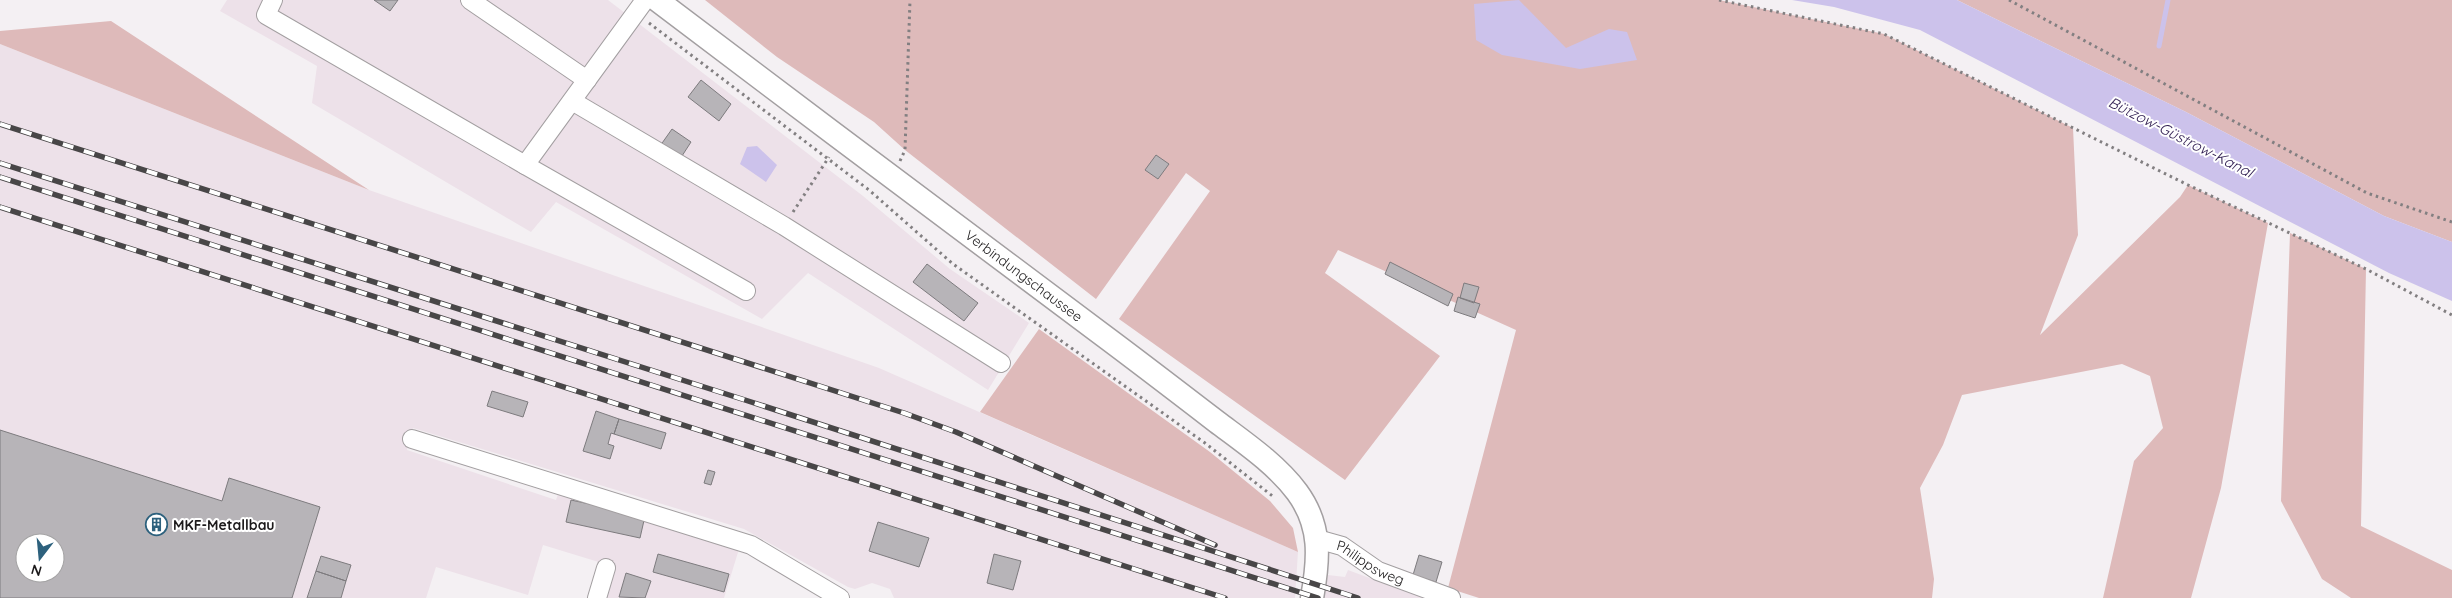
<svg xmlns="http://www.w3.org/2000/svg" width="2452" height="598" font-family="Quicksand,sans-serif">
<rect width="100%" height="100%" fill="#f4f0f3"/>
<path fill="#ede1e9" fill-rule="evenodd" d="M227 0H608L863 196 950 269 1029 323 988 390 808 273 762 319 556 202 531 232 312 103 317 66 220 11Z
M0 44 369 190 879 368 1298 552 1295 598H894L890 589 872 583 855 589 848 587 744 529 413 428 407 450 556 500 558 494 739 549 724 598H606L615 567 543 545 528 595 436 567 426 598H0ZM25 543H55V573H25Z
M1348 570 1423 598H1324L1328 575 1345 577Z"/>
<path fill="#debaba" d="M705 0H1719L1884 34 2073 128 2078 235 2040 335 2180 197 2188 185 2268 223 2221 488 2191 598H2103L2134 461 2163 428 2150 376 2122 364 1962 395 1943 445 1920 488 1934 579 1932 598H1479L1448 588 1516 330 1338 250 1325 273 1440 356 1345 480 1119 319 1210 191 1186 173 1096 299 905 150 874 122 777 57Z
M1957 0H2452V242L2384 216 2186 112Z
M111 21 369 190 0 44V31Z
M2290 233 2366 269 2361 526 2452 570V598H2351L2322 579 2281 501Z
M1039 329 1210 452 1270 501 1293 528 1298 552 980 412Z"/>
<path fill="#ccc2eb" d="M1519 0 1566 48 1609 29 1627 32 1637 60 1580 69 1502 55 1476 40 1474 4Z
M1792 0H1957L2186 112 2384 216 2452 242V301L2389 273 1920 30 1834 7Z
M757 146 777 165 766 182 740 164 747 147Z"/>
<g fill="none" stroke-linecap="round" stroke-linejoin="round">
<path stroke="#ccc2eb" stroke-width="5" d="M2159 46 2168 0"/>
</g>
<path fill="#b7b4b8" stroke="#7d7b7e" fill-rule="evenodd" d="M374 0H398L390 11Z
M701 80 731 104 719 121 688 97Z
M672 129 691 142 680 159 660 146Z
M1156 155 1169 164 1158 179 1145 170Z
M1390 262 1453 294 1448 306 1385 274Z
M927 264 978 303 964 321 913 282Z
M1464 283 1479 287 1474 303 1460 298Z
M1458 297 1480 304 1475 318 1454 311Z
M492 391 528 402 523 417 487 406Z
M596 411 619 419 614 434 611 433 608 444 614 446 610 459 583 451Z
M619 419 666 433 661 449 614 434Z
M0 430 222 501 229 478 320 507 292 598H0ZM25 543H55V573H25Z
M708 470 715 472 711 485 704 483Z
M571 500 645 516 640 538 566 522Z
M878 522 929 538 919 567 869 551Z
M658 554 729 574 724 592 653 572Z
M994 554 1021 561 1013 590 987 583Z
M1419 555 1442 562 1436 582 1413 575Z
M321 556 351 565 346 581 316 571Z
M316 571 346 581 341 598H307Z
M626 573 651 581 645 598 619 597Z"/>
<g fill="none" stroke-linecap="round" stroke-linejoin="round">
<defs>
<g id="minor">
<path d="M273 0 266 15 525 165 645 0"/>
<path d="M470 0 587 80"/>
<path d="M572 101 784 226 1001 363"/>
<path d="M525 165 746 291"/>
<path d="M412 439 751 545 840 598"/>
<path id="s1" d="M1317 539 1342 546 1378 571 1451 598"/>
<path d="M597 598 606 568"/>
</g>
<g id="major">
<path id="s2" d="M657 0C804 112 952 222 1100 333 1139 362 1178 392 1217 422 1245 443 1276 464 1297 492 1322 526 1319 559 1312 598"/>
</g>
</defs>
<use href="#minor" stroke="#a39fa1" stroke-width="20"/>
<use href="#major" stroke="#a39fa1" stroke-width="25"/>
<path stroke="#827f81" stroke-width="3" stroke-dasharray="2.5 4" stroke-linecap="butt" d="M1719 0 1884 34 2188 185 2366 269 2452 315
M2009 0 2367 193 2452 222
M649 23 869 190 953 264 1205 443 1275 498
M900 161 905 150 910 0
M793 212 829 157"/>
<use href="#minor" stroke="#fff" stroke-width="18"/>
<use href="#major" stroke="#fff" stroke-width="22"/>
<defs>
<path id="rail" d="M0 124 904 413 956 432 1215 545
M0 163 745 400 1358 598
M0 177 1318 598
M0 207 1225 598"/>
</defs>
<use href="#rail" stroke="#484647" stroke-width="5.5"/>
<use href="#rail" stroke="#fff" stroke-width="4" stroke-dasharray="11" stroke-linecap="butt"/>
</g>
<defs>
<symbol id="building-ring" viewBox="-11 -11 22 22"><circle r="9.5" fill="#fff" stroke="#2d617d" stroke-width="1.5"/><path d="M-4-6H4V6H1V3H-1V6H-4ZM-2.5-4.3h1.7v1.8h-1.7ZM.8-4.3h1.7v1.8H.8ZM-2.5-1h1.7V.8h-1.7ZM.8-1h1.7V.8H.8Z" fill="#2d617d"/></symbol>
</defs>
<g fill-rule="evenodd">
<use href="#building-ring" x="144" y="512" width="25" height="25"/>
</g>
<g text-anchor="middle" dominant-baseline="central" stroke-width="4" stroke-linejoin="round" paint-order="stroke">
<g font-size="14" fill="#1c1a1b" stroke="#fff">
<text stroke="none"><textPath href="#s2" startOffset="459">Verbindungschaussee</textPath></text>
<text stroke="none"><textPath href="#s1" startOffset="59">Philippsweg</textPath></text>
</g>
<g font-size="14" font-weight="bold" fill="#1c1a1b" stroke="#fff" text-anchor="start">
<text x="173" y="525">MKF-Metallbau</text>
</g>
<g font-size="15" font-style="italic" fill="#311f52" stroke="#fff">
<text transform="translate(2181 137) rotate(27)">Bützow-Güstrow-Kanal</text>
</g>
</g>
<g transform="translate(40 558) rotate(196)"><circle r="24" fill="#ffffff" stroke="#a4a3a4"/>
<path d="M0-4L9 19L0 12L-9 19Z" fill="#2d617d"/>
<text y="-8" font-size="14" font-weight="bold" text-anchor="middle" fill="#1c1a1b">N</text>
</g>
</svg>
